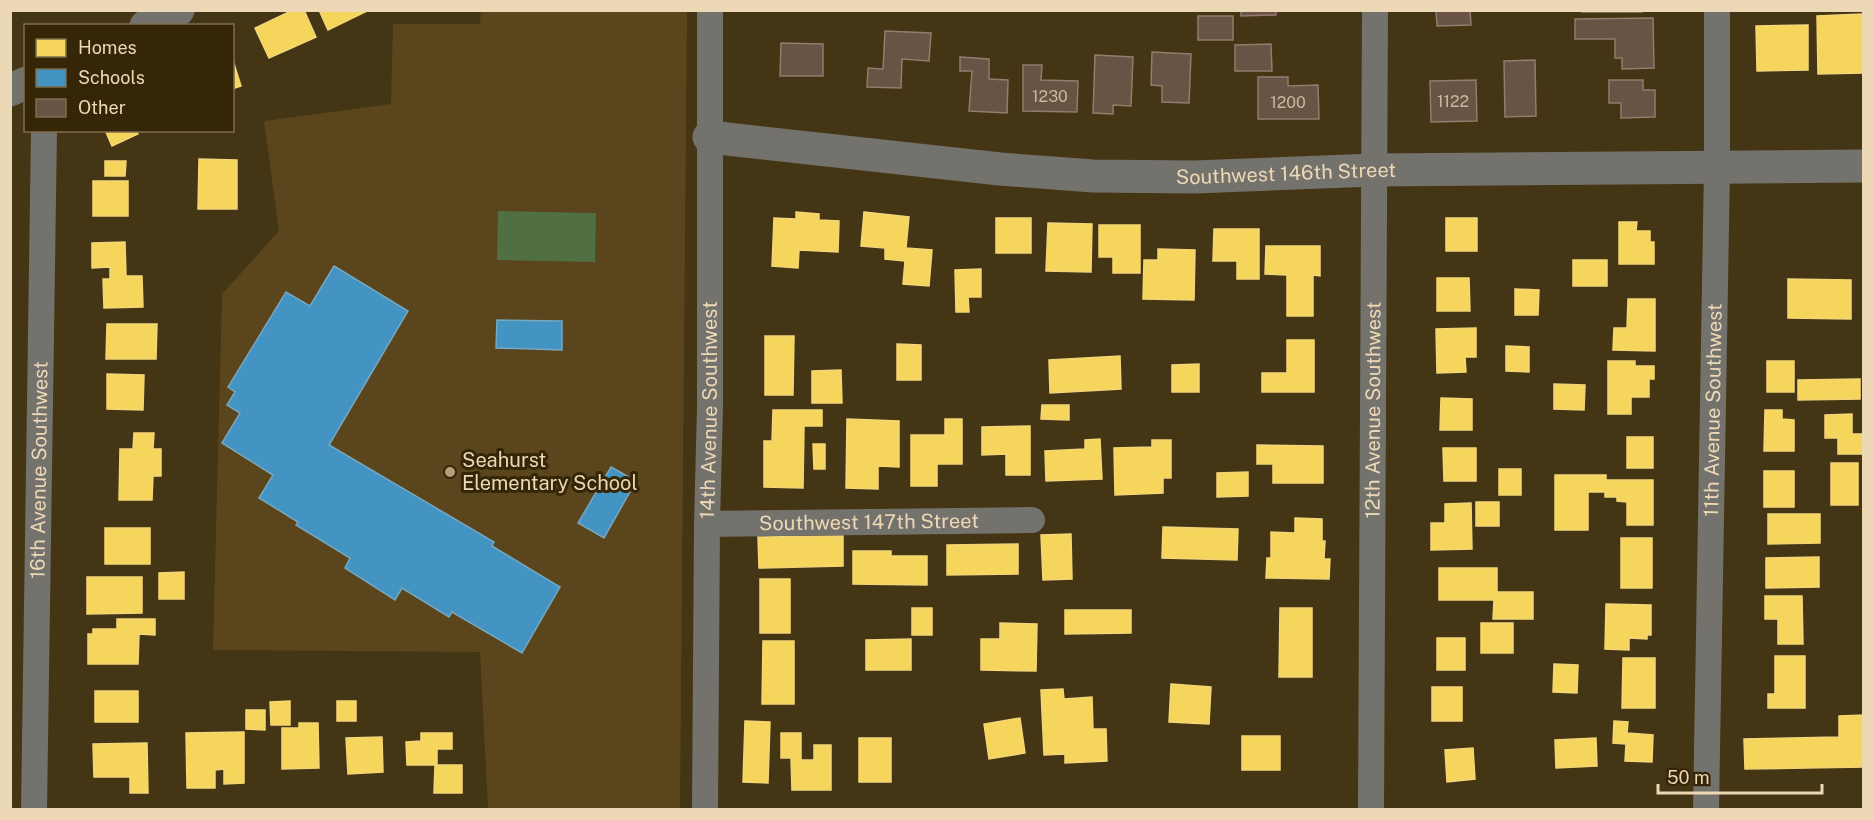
<svg xmlns="http://www.w3.org/2000/svg" width="1874" height="820" font-family="'Public Sans',sans-serif">
<rect width="100%" height="100%" fill="#443514"/>
<path fill="#5b451d" d="M481 10 687 11 680 809H488L480 652 213 650 222 294 279 231 264 121 391 104 393 24H480Z"/>
<path fill="#507044" d="M498 211 596 213 595 262 497 260Z"/>
<path fill="#f6d55c" stroke="#f3d677" stroke-width="1.5" d="M293 10H304L316 37 269 58 255 28Z
M319 10H369L328 30Z
M1862 14 1863 73 1818 74 1817 16Z
M1808 25V70L1757 71 1756 26Z
M232 57 241 86 232 89Z
M105 130H136L138 134 112 146Z
M199 159 237 160V209H198Z
M105 161H126L125 176H105Z
M93 181H128V216H93Z
M796 212 819 214V220L839 221 838 252 799 250 798 268 772 266 774 218 796 219Z
M864 212 909 217 906 248 932 250 929 286 903 284 905 261 885 259V248L861 246Z
M996 218H1031V253H996Z
M1446 218H1477V251H1446Z
M1619 222H1637L1636 231H1650V242H1654V264H1619Z
M1048 223 1092 224 1091 272 1046 271Z
M1099 225H1140V273H1113V257H1099Z
M1214 229H1259V279H1237V261H1213Z
M125 242 126 276H142L143 307 104 308 103 279H110V267L92 268V243Z
M1266 246H1320V276L1313 275V316H1287V275L1265 274Z
M1158 249 1195 250 1194 300 1143 299 1144 260H1158Z
M1573 260H1607V286H1573Z
M981 269V297H968L969 312H956L955 270Z
M1437 278H1469L1470 311H1437Z
M1788 279 1851 280V319L1788 318Z
M1515 289 1539 290 1538 315H1515Z
M1628 299H1655V351L1613 350 1614 328H1627Z
M107 324H157L156 359H106Z
M1476 328V357H1465L1466 372 1437 373 1436 329Z
M765 336H794L793 395H765Z
M1287 340H1314V392H1262V373H1287Z
M897 344 921 345V380H897Z
M1506 346 1529 347V372L1506 371Z
M1120 356 1121 389 1050 393 1049 360Z
M1608 361H1635V366H1654V379H1649V397H1631V414H1608Z
M1767 361H1794V392H1767Z
M1199 364V392H1172V365Z
M841 370 842 403H812V371Z
M107 374 144 375 143 410 107 409Z
M1860 379V399L1798 400V380Z
M1554 384 1585 385 1584 410 1554 409Z
M1441 398 1472 399V430H1440Z
M1042 405H1069V420L1041 419Z
M773 410H822V426H804L803 488 764 487V441H772Z
M1765 410H1782V419L1794 420V451H1764Z
M1852 414V434H1864V454H1838V438H1825V415Z
M847 419 899 421V467L878 466V489L846 488Z
M945 419H962V464H937V486H911V435H945Z
M1030 426V475H1006V454L982 455V427Z
M134 433H154L153 449H161V476H153L152 500H119L120 449H133Z
M1627 437H1653V468H1627Z
M1100 439 1102 479 1046 481 1045 451 1085 449V440Z
M1152 440H1171V478H1163V493L1115 495 1114 448 1152 447Z
M813 444H825V469H814Z
M1257 445 1323 446V483H1273V464H1257Z
M1443 448H1476V481H1444Z
M1831 463H1858V505H1831Z
M1499 469H1521V495H1499Z
M1764 471H1794V507H1764Z
M1248 472V496L1217 497V473Z
M1555 475H1606V480H1653V525H1627V502L1617 501V497H1605V492H1588V530H1555Z
M1476 502H1499V526H1476Z
M1471 503 1472 549 1431 550V523H1445V504Z
M1768 514H1820V543L1768 544Z
M1295 518 1322 519V541H1325L1324 559H1330L1329 579 1266 578 1267 558H1271V532L1295 533Z
M1163 527 1238 529 1237 560 1162 558Z
M105 528H150V564H105Z
M1071 534 1072 579 1043 580 1041 535Z
M843 536V566L759 568 758 537Z
M1621 538H1652V588H1621Z
M1018 544V574L947 575V545Z
M853 551H891V556H927V585L853 584Z
M1819 557V587L1766 588V558Z
M1439 568H1497V592H1533V619H1493L1494 600H1439Z
M184 572V599H159V573Z
M87 577H142V613L87 614Z
M760 579H790V633H760Z
M1765 596H1802L1803 644H1778V619H1765Z
M1606 604 1651 605V635H1647V639L1629 638V650L1605 649Z
M912 608H932V635H912Z
M1280 608H1312V677H1279Z
M1065 610H1131V633L1065 634Z
M117 619H155V635L139 634 138 664H88V634H93V629H117Z
M1000 623 1037 624 1036 671 981 670V639H1000Z
M1481 623H1513V653H1481Z
M1437 638H1465V670H1437Z
M911 639V670H866V640Z
M763 641H794V704H762Z
M1775 656H1805V708H1768V694H1775Z
M1623 658H1655V708H1622Z
M1554 664 1578 665 1577 693 1553 692Z
M1171 684 1211 687 1209 724 1169 722Z
M1432 687H1462V721H1432Z
M1063 689 1064 699 1092 697 1093 729H1106L1107 761 1065 763V754L1044 755 1041 690Z
M95 691H138V722H95Z
M290 701V725H271L270 702Z
M337 701H356V721H337Z
M246 710H265V730L246 729Z
M1864 715V767L1745 769 1744 739 1839 737V716Z
M1020 718 1025 753 989 759 984 724Z
M745 721 770 722 768 783 743 782Z
M1614 721 1628 722 1627 733 1653 735 1652 762 1625 761 1626 744 1613 743Z
M299 723H318L319 768 282 769V728H299Z
M244 732V783L224 784V769L215 770V788H187L186 733Z
M421 733H452V749H437V765H407L406 742 421 741Z
M781 733H801V760H814V745H831V790H792L791 758H781Z
M1242 736H1280V770H1242Z
M382 737 383 772 348 774 346 738Z
M859 738H891V782H859Z
M1596 738 1597 766 1556 768 1555 740Z
M147 743 148 793H130V777H94L93 744Z
M1473 748 1475 779 1447 782 1445 750Z
M435 765H462V793H434Z"/>
<path fill="#4393c3" stroke="#76a8bf" stroke-width="1.5" d="M334 266 408 311 329 445 494 542 492 546 560 587 522 653 452 612 449 617 402 588 395 600 345 568 350 558 296 525 298 522 259 498 273 475 222 443 240 413 227 405 235 392 228 387 286 292 310 306Z
M497 320 562 321V350L496 348Z
M611 467 636 481 604 538 578 523Z"/>
<path fill="#685344" stroke="#937c6d" stroke-width="1.5" d="M1241 10H1276V15L1241 16Z
M1436 10H1470L1471 25 1437 26Z
M1582 10H1642V12H1582Z
M1198 16H1233V40H1198Z
M1653 18 1654 68 1622 69V58H1615V39H1575V19Z
M885 31 931 33 929 61 902 59 901 88 867 87 868 68 883 69Z
M781 43 823 44V76H780Z
M1271 44 1272 71H1235V45Z
M1152 52 1191 54 1189 103 1162 102V86L1151 85Z
M1095 55 1133 57 1131 106 1113 105V114L1093 113Z
M960 57 989 59V79L1008 80 1007 113 969 111 972 71H960Z
M1535 60 1536 116 1505 117 1504 61Z
M1023 65H1042L1041 80 1078 81 1077 112 1023 111Z
M1258 77H1288V86L1318 85 1319 119H1258Z
M1476 80 1477 121 1431 122 1430 81Z
M1609 80H1643V90H1655V117L1621 118V103H1609Z"/>
<g fill="none" stroke-linecap="round" stroke-linejoin="round">
<g stroke="#74726c" stroke-width="26">
<path id="s1" d="M707 524 1032 520"/>
<path id="s2" d="M34 810 44 130"/>
<path id="s3" d="M705 810 707 524 710 406V10"/>
<path id="s4" d="M1371 810 1375 10"/>
<path id="s5" d="M1706 810 1717 168V10"/>
</g>
<g stroke="#74726c" stroke-width="33">
<path d="M146 26 178 10"/>
<path d="M10 90 26 83"/>
<path id="s6" d="M709 137 1000 169 1093 176 1194 177 1374 170 1864 166"/>
</g>
</g>
<circle fill="#b29f7d" stroke="#352607" stroke-width="2" cx="450" cy="472" r="6"/>
<g text-anchor="middle" dominant-baseline="central" stroke-width="6" stroke-linejoin="round" paint-order="stroke">
<g font-size="16" fill="#ccb79a">
<text x="1050" y="96">1230</text>
<text x="1453" y="101">1122</text>
<text x="1288" y="102">1200</text>
</g>
<g font-size="20" fill="#edd8b6" stroke="#352607">
<text stroke="none"><textPath href="#s6" startOffset="579">Southwest 146th Street</textPath></text>
<text stroke="none"><textPath href="#s3" startOffset="400">14th Avenue Southwest</textPath></text>
<text stroke="none"><textPath href="#s4" startOffset="400">12th Avenue Southwest</textPath></text>
<text stroke="none"><textPath href="#s5" startOffset="400">11th Avenue Southwest</textPath></text>
<text stroke="none"><textPath href="#s2" startOffset="340">16th Avenue Southwest</textPath></text>
<text stroke="none"><textPath href="#s1" startOffset="162">Southwest 147th Street</textPath></text>
</g>
<g font-size="20" fill="#edd8b6" stroke="#352607" text-anchor="start">
<text x="462" y="460">Seahurst<tspan x="462" dy="23">Elementary School</tspan></text>
</g>
</g>
<rect width="1874" height="820" fill="none" stroke="#edd8b6" stroke-width="24"/>
<rect x="24" y="24" width="210" height="108" fill="#352607" stroke="#7f6d4d" stroke-width="1.5"/>
<rect x="36" y="39" width="30" height="18" fill="#f6d55c" stroke="#7f6d4d" stroke-width="1.5"/>
<text x="78" y="54" font-size="18" fill="#edd8b6">Homes</text>
<rect x="36" y="69" width="30" height="18" fill="#4393c3" stroke="#7f6d4d" stroke-width="1.5"/>
<text x="78" y="84" font-size="18" fill="#edd8b6">Schools</text>
<rect x="36" y="99" width="30" height="18" fill="#685344" stroke="#7f6d4d" stroke-width="1.5"/>
<text x="78" y="114" font-size="18" fill="#edd8b6">Other</text>
<path d="M1658 784v9h164v-9" fill="none" stroke="#edd8b6" stroke-width="3"/>
<text x="1667" y="784" font-size="18" fill="#edd8b6" stroke="#352607" stroke-width="4.5" paint-order="stroke">50 m</text>
</svg>
